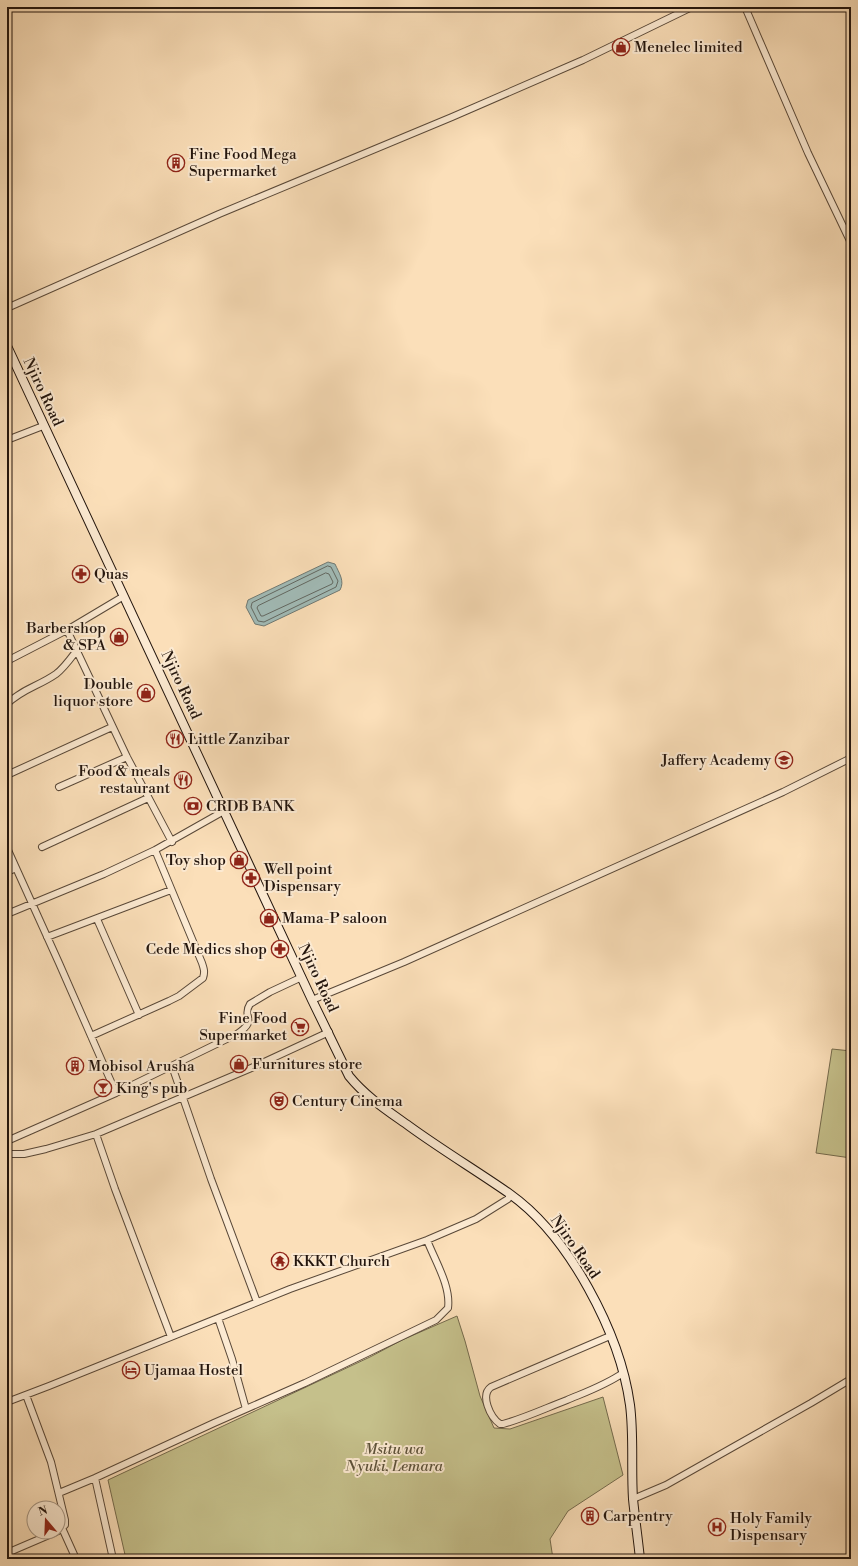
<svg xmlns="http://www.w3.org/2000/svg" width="858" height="1566" font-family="'Libre Bodoni',serif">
<rect width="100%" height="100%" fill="#fbdfb9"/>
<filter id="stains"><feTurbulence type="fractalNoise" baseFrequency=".005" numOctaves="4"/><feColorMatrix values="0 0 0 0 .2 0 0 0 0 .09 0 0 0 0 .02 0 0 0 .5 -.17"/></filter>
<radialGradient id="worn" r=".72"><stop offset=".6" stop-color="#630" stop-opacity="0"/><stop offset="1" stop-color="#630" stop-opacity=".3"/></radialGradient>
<path fill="#c5c08b" stroke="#746a4c" d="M832 1049 851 1051V1158L816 1153Z
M457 1316 465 1341 480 1396 494 1428 510 1429 603 1397 623 1475 568 1511 550 1539 553 1559H126L108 1480 370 1357 402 1340Z"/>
<path fill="#a1bbb7" stroke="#6f7973" d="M328 562 335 564C339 573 345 581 340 590L264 626 255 624 246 607 248 600Z"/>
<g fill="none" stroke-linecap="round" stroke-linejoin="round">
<path stroke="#626862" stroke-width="1" d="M328 566 331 567 338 581 336 587 264 622 258 621 251 607 252 603Z
M326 573 329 574 333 582 332 584 263 616H261L257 608 258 606Z"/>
<defs>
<path id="street" d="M745 7 808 153 851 243
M7 308 219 214 452 117 583 60 692 7
M7 440 43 426
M67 630 127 757 172 842
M7 661 67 630 124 596
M7 704C22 689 39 686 56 674 64 668 71 658 77 650
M7 775 112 727
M59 787 127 757
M42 847 148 798
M7 848 59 963 116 1093
M7 872 16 868
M7 914 104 874 155 850 224 811
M97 919 139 1015
M47 937 171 890
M312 1000 404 962 783 792 851 758
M91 1036 169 1001 179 996 203 978C205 972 204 969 202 963L155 850
M172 1066 211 1179 257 1302
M96 1134 115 1189 171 1337
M7 1141 116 1093 237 1034C259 1019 241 1018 250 1004L270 992 302 977
M7 1154H24L46 1149 96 1134 249 1069 329 1032
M218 1318 232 1359 246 1409
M610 1336 491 1387C480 1395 490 1417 500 1424H503C525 1418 546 1408 567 1400 586 1392 606 1385 623 1373
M26 1395 51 1462 65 1520V1525L58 1531
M7 1402 49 1386 290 1289 427 1240 476 1219 508 1199 510 1195
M95 1478 113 1559
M59 1493 95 1478 214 1423 305 1383 436 1320 448 1308C451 1286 435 1261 427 1240
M633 1499 666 1485 811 1403 851 1379
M62 1528 76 1559
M7 1553 56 1532"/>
<path id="secondary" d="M7 346 312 1000 349 1076C366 1097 388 1111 409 1126 442 1150 477 1171 510 1194 569 1236 620 1333 630 1405 634 1436 631 1468 633 1499 635 1519 638 1539 640 1559"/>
</defs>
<use href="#street" stroke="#594838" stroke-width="8"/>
<use href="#secondary" stroke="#23150d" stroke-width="10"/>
<use href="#street" stroke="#fcead2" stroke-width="6"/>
<use href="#secondary" stroke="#fcead2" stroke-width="8"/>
</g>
<defs>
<symbol id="shop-ring" viewBox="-11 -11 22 22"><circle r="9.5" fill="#fcead2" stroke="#8f2418" stroke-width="1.5"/><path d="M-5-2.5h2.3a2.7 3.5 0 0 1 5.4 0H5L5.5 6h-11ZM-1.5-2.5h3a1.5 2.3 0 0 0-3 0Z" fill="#8f2418"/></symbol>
<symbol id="building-ring" viewBox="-11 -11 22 22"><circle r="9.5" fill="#fcead2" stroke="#8f2418" stroke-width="1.5"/><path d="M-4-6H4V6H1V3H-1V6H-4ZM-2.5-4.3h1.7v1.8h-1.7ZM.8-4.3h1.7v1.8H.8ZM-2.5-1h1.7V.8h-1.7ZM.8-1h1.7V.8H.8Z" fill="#8f2418"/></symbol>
<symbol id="pharmacy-ring" viewBox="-11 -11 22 22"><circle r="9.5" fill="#fcead2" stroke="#8f2418" stroke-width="1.5"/><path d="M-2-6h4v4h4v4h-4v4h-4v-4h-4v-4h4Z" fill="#8f2418"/></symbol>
<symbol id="restaurant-ring" viewBox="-11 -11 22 22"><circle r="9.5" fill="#fcead2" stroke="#8f2418" stroke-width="1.5"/><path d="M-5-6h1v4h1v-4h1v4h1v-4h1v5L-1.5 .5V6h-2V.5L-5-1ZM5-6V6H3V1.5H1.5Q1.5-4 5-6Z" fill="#8f2418"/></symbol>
<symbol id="school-ring" viewBox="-11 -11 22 22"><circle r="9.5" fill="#fcead2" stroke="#8f2418" stroke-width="1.5"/><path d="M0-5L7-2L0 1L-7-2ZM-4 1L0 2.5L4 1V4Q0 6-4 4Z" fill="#8f2418"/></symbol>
<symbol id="bank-ring" viewBox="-11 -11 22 22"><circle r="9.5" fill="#fcead2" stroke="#8f2418" stroke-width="1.5"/><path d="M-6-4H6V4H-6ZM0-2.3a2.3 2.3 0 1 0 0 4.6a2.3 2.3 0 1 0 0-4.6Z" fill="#8f2418"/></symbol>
<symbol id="supermarket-ring" viewBox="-11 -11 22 22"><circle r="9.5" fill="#fcead2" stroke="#8f2418" stroke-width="1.5"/><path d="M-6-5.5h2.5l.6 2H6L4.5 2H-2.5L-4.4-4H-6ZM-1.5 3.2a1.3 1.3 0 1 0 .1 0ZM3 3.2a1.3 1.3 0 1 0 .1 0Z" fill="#8f2418"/></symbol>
<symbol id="bar-ring" viewBox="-11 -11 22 22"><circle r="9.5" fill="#fcead2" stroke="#8f2418" stroke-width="1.5"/><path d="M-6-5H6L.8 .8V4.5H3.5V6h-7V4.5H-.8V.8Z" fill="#8f2418"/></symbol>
<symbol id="theatre-ring" viewBox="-11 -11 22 22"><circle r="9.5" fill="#fcead2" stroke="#8f2418" stroke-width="1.5"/><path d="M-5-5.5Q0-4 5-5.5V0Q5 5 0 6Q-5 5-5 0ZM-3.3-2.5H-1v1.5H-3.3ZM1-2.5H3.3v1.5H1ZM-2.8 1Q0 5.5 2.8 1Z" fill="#8f2418"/></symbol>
<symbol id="temple-ring" viewBox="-11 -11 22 22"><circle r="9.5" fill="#fcead2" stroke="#8f2418" stroke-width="1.5"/><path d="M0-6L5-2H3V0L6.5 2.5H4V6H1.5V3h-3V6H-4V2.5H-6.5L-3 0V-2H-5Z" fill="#8f2418"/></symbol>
<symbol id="hotel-ring" viewBox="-11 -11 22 22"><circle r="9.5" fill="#fcead2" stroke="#8f2418" stroke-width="1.5"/><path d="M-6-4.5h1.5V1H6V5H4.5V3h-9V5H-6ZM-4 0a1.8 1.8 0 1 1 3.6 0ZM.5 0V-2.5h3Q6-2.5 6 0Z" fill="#8f2418"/></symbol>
<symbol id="hospital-ring" viewBox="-11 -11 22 22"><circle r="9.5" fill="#fcead2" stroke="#8f2418" stroke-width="1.5"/><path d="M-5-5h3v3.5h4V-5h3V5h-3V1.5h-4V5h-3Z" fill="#8f2418"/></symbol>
</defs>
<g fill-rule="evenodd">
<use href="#shop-ring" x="611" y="37" width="20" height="20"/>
<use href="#building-ring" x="166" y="153" width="20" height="20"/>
<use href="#pharmacy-ring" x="71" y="564" width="20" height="20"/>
<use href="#shop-ring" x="109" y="627" width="20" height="20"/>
<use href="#shop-ring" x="136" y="683" width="20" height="20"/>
<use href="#restaurant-ring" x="165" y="729" width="20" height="20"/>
<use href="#school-ring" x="774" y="750" width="20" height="20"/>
<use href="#restaurant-ring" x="173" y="770" width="20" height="20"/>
<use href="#bank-ring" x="183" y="796" width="20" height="20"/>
<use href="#shop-ring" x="229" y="850" width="20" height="20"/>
<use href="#pharmacy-ring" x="241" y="868" width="20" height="20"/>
<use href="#shop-ring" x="259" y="908" width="20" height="20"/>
<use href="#pharmacy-ring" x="270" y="939" width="20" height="20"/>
<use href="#supermarket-ring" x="290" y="1017" width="20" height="20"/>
<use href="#shop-ring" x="229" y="1054" width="20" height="20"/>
<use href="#building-ring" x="65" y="1056" width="20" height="20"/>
<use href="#bar-ring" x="93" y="1078" width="20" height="20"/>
<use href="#theatre-ring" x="269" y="1091" width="20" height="20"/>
<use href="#temple-ring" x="270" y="1251" width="20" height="20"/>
<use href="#hotel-ring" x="121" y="1360" width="20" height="20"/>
<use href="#building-ring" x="580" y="1506" width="20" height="20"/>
<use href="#hospital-ring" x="707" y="1517" width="20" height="20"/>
</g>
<g text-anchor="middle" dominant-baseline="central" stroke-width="4" stroke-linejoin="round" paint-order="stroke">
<g font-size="15" fill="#23150d" stroke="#fcead2" text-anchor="start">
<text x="634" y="47">Menelec limited</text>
<text x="189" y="154">Fine Food Mega<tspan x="189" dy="17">Supermarket</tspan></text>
<text x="94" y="574">Quas</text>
<text x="106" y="628" text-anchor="end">Barbershop<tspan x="106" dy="17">&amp; SPA</tspan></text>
<text x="133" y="684" text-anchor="end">Double<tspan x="133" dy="17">liquor store</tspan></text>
<text x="188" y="739">Little Zanzibar</text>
<text x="771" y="760" text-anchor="end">Jaffery Academy</text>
<text x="170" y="771" text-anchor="end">Food &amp; meals<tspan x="170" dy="17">restaurant</tspan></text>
<text x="206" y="806">CRDB BANK</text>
<text x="226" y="860" text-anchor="end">Toy shop</text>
<text x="264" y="869">Well point<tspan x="264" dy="17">Dispensary</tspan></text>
<text x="282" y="918">Mama-P saloon</text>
<text x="267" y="949" text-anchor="end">Cede Medics shop</text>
<text x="287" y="1018" text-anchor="end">Fine Food<tspan x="287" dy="17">Supermarket</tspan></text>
<text x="252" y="1064">Furnitures store</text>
<text x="88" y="1066">Mobisol Arusha</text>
<text x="116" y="1088">King's pub</text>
<text x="292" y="1101">Century Cinema</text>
<text x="293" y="1261">KKKT Church</text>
<text x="144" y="1370">Ujamaa Hostel</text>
<text x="603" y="1516">Carpentry</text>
<text x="730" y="1518">Holy Family<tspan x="730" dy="17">Dispensary</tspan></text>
</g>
<g font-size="15" fill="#23150d" stroke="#fcead2">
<text transform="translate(43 392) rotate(65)">Njiro Road</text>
<text transform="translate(181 685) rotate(65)">Njiro Road</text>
<text transform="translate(318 978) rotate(65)">Njiro Road</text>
<text transform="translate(575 1247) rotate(55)">Njiro Road</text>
</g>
<g font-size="15" font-style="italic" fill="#5c5139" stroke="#fcead2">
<text x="394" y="1449">Msitu wa<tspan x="394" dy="17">Nyuki, Lemara</tspan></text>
</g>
</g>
<rect width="858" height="1566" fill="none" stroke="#fbdfb9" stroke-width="24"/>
<rect x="8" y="8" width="842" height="1550" fill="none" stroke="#23150d" stroke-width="2"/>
<rect x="12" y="12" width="834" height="1542" fill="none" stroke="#23150d"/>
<g transform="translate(46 1520) rotate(341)"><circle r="19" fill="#fcead2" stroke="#a59583"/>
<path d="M0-3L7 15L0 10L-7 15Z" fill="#8f2418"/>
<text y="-6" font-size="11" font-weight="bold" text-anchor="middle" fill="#23150d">N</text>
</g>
<rect width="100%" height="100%" filter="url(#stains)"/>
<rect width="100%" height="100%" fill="url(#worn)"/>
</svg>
